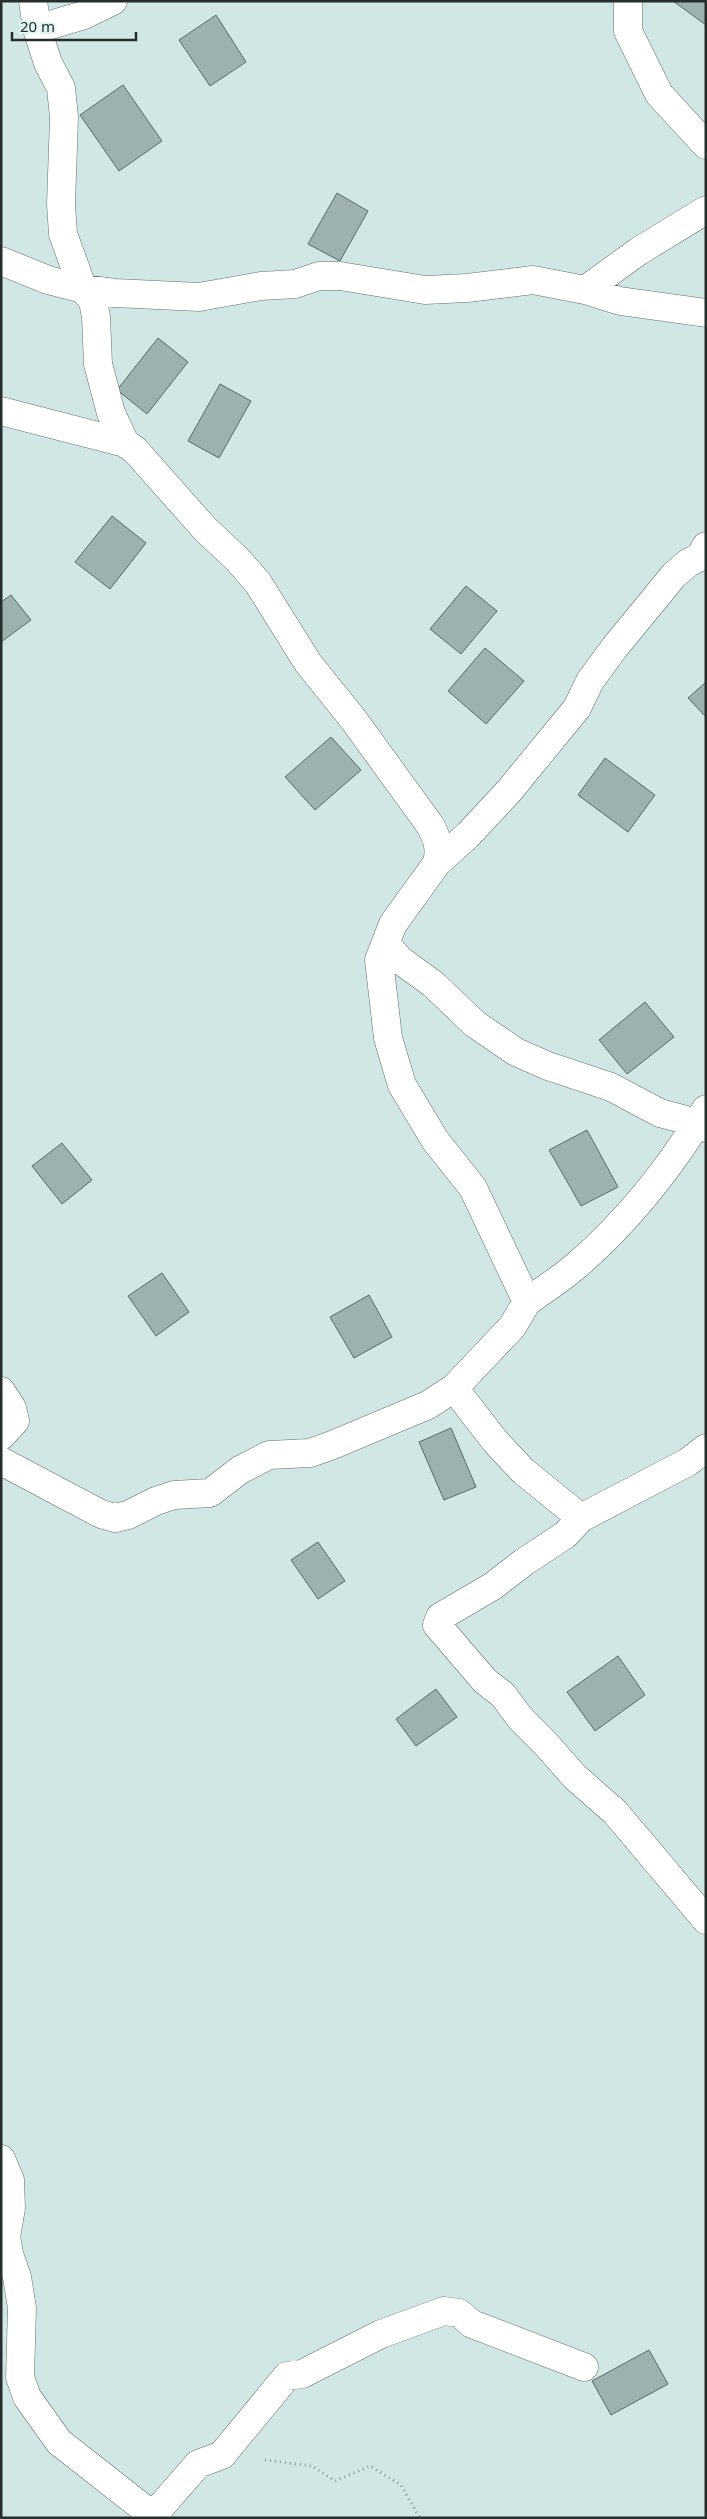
<svg xmlns="http://www.w3.org/2000/svg" width="707" height="2519" font-family="'Noto Sans',sans-serif">
<rect width="100%" height="100%" fill="#d1e7e5"/>
<path fill="#9db2af" stroke="#576b68" d="M673 1H706V25Z
M216 15 246 62 210 86 179 40Z
M123 85 162 141 119 171 80 115Z
M337 193 368 211 340 261 308 244Z
M158 338 188 362 147 414 117 390Z
M220 384 251 401 219 458 188 441Z
M112 516 146 543 110 589 75 562Z
M466 586 497 611 461 654 430 629Z
M11 595 31 620 1 642V602Z
M485 648 524 681 486 724 448 691Z
M706 682V717L688 698Z
M331 737 361 770 315 810 285 777Z
M605 758 655 795 628 832 578 795Z
M645 1002 674 1037 627 1074 599 1040Z
M587 1130 618 1187 581 1206 549 1150Z
M62 1143 92 1180 62 1204 32 1166Z
M162 1273 189 1312 156 1336 128 1296Z
M369 1295 392 1337 354 1358 330 1317Z
M451 1428 476 1487 444 1500 419 1442Z
M318 1542 345 1581 318 1599 291 1560Z
M618 1656 645 1695 595 1731 567 1692Z
M436 1689 457 1717 416 1746 396 1719Z
M649 2350 668 2384 611 2415 592 2381Z"/>
<g fill="none" stroke-linecap="round" stroke-linejoin="round">
<defs>
<path id="minor" d="M33 1 37 29 48 63 61 88 64 117 61 204 63 234 83 289 93 301 96 317 98 364 111 413 125 443
M628 1V31L659 94 706 145
M37 29 84 15 113 1
M1 261 48 280 83 289 115 293 199 297 261 286 295 284 319 276H340L425 290 467 288 533 280 585 290 620 301 706 313
M585 290 639 251 706 210
M1 411 125 443 135 450 205 529 238 560 258 583 308 663 353 719 430 825C437 838 441 848 437 863
M706 546 700 557 688 563 674 575 615 647 590 681 577 708 509 791 468 835 437 863 393 924 379 960 388 1038 402 1085 435 1140 473 1188 527 1302 512 1327 454 1388 495 1441 523 1471 581 1518 565 1535 524 1562 493 1586 440 1617 437 1625 485 1681 503 1695 520 1718 545 1743 575 1777 615 1812 706 1920
M386 944 400 960 433 984 475 1024 516 1052 548 1066 611 1087 660 1113 697 1123 706 1128
M527 1302C543 1290 561 1279 577 1265 629 1220 670 1168 706 1109
M1 1391 12 1408 15 1421 1 1436
M1 1461 101 1514 115 1518 128 1515 156 1501 174 1495 210 1493 240 1470 269 1455 310 1453 330 1446 428 1405 454 1388
M581 1518 688 1462 706 1448
M1 2159 10 2180 11 2208 6 2237 9 2254 17 2277 22 2308 20 2377 27 2397 59 2442 156 2518
M151 2518 198 2464 222 2455 287 2376 302 2374 381 2334 444 2311 459 2313 472 2324 584 2367"/>
</defs>
<use href="#minor" stroke="#5e7270" stroke-width="29"/>
<path stroke="#869795" stroke-width="3" stroke-dasharray="1 4" stroke-linecap="butt" d="M265 2460 312 2466 335 2481 370 2466 401 2485 420 2518"/>
<use href="#minor" stroke="#fff" stroke-width="28"/>
</g>
<rect width="707" height="2519" fill="none" stroke="#252e2d" stroke-width="5"/>
<path d="M12 32v8h124v-8" fill="none" stroke="#252e2d" stroke-width="2.5"/>
<text x="20" y="32" font-size="15" fill="#252e2d" stroke="#def5f2" stroke-width="4" paint-order="stroke">20 m</text>
</svg>
